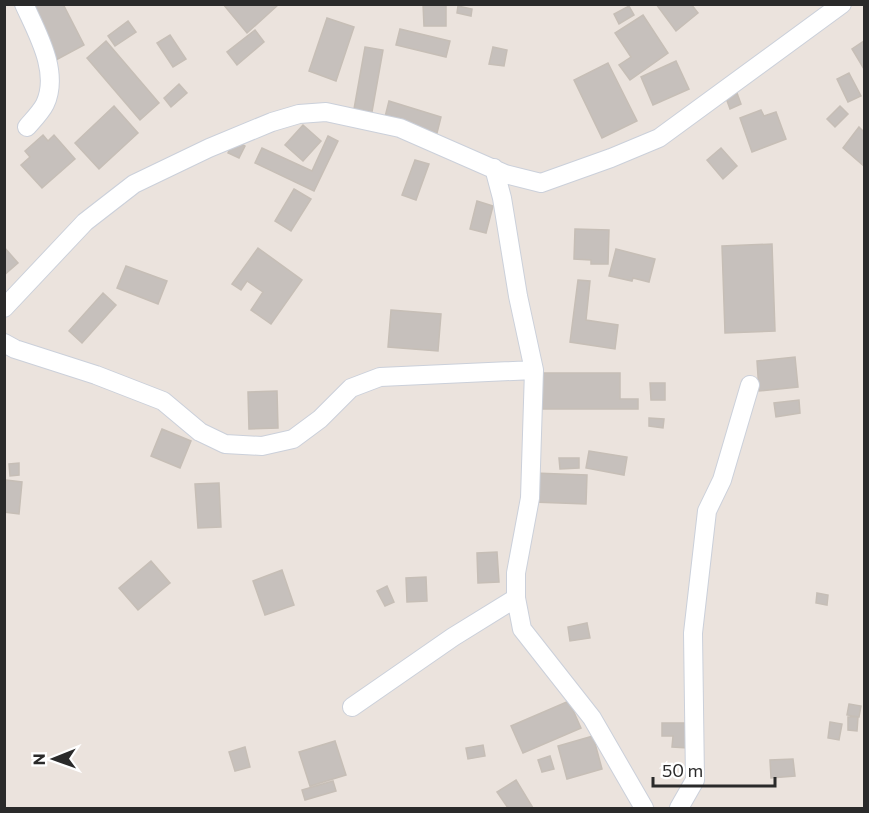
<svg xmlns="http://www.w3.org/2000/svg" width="869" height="813" font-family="Commissioner,sans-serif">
<rect width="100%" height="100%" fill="#ebe3dd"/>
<path fill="#c6c0bc" stroke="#c6beb6" stroke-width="1.5" d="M27 4H63L84 45 56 60Z
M223 4H279L247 33Z
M423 4H446V26H424Z
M656 4H691L698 13 676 31Z
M458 6 472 9 471 16 457 13Z
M629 6 634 15 619 24 614 14Z
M643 15 668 53 630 80 619 65 631 57 615 33Z
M327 18 354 27 336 81 309 71Z
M128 21 136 32 115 46 108 36Z
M400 29 450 41 446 57 396 45Z
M255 30 264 42 237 65 227 52Z
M170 35 186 59 173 67 157 43Z
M106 41 159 103 140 120 87 58Z
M864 41V69L852 49Z
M365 47 383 50 372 112 354 109Z
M493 47 507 50 504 66 489 64Z
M676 61 689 89 653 105 641 77Z
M608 63 637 121 602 138 574 80Z
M849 73 861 96 848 102 837 79Z
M179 84 187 93 171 107 164 98Z
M737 93 741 104 730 109 726 98Z
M389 101 441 117 437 133 385 117Z
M114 106 138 133 99 169 75 143Z
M840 106 848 114 835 127 827 119Z
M761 110 764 116 776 112 786 139 752 152 740 118Z
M303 125 321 141 303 161 285 145Z
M859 127 864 132V166L843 148Z
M43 135 48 141 54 135 75 159 42 188 21 165 30 157 25 151Z
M328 136 338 141 314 191 255 163 262 148 312 171Z
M234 140 245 146 239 158 228 153Z
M721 148 737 166 723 179 707 160Z
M415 160 429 164 416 200 402 195Z
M294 189 311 199 291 231 275 221Z
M477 201 493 206 486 233 470 229Z
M575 229 609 230 608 264H591V260L574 259Z
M772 244 775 331 725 333 722 246Z
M4 247 18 263 4 275Z
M258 248 302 280 271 324 251 310 263 292 247 281 241 290 232 284Z
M616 249 655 259 649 282 633 278 632 281 609 276Z
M126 266 167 281 158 304 117 288Z
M578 280 590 281 586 320 618 325 615 349 570 342Z
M103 293 116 305 82 343 69 331Z
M391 310 441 314 438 351 388 347Z
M795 357 798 387 759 391 757 361Z
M542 373H620V399H638V409H542Z
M650 383H665V400H651Z
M277 391 278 428 249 429 248 392Z
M799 400 800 413 776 417 774 403Z
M649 418 664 419 663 428 649 426Z
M162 429 191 441 180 468 151 456Z
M589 451 627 457 624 475 586 468Z
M559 458H579V468L560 469Z
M19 463V475L10 476 9 464Z
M534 473 587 475 586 504 533 502Z
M6 480 22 482 19 514 4 512Z
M219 483 221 527 198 528 195 484Z
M497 552 499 582 478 583 477 553Z
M151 561 170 583 138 610 119 588Z
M282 570 294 605 265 615 253 581Z
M426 577 427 601 407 602 406 578Z
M387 586 394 602 385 606 377 591Z
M817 593 828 595 827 605 816 603Z
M587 623 590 638 570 641 568 627Z
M569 701 581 728 523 753 511 726Z
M849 704 861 706 859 717 847 715Z
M848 717H858L857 731 848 730Z
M830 722 842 724 839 740 828 738Z
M662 723H688V748L672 747 673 736H662Z
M593 736 602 769 567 779 558 746Z
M335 741 346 775 310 786 299 752Z
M483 745 485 756 468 759 466 748Z
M245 747 250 767 235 771 229 752Z
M550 756 554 769 542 772 538 760Z
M793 759 795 776 771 778 770 760Z
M516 780 533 808H508L497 792Z
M333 781 336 791 305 800 302 790Z"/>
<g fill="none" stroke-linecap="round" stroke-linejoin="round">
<defs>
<path id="street" d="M24 4C37 33 60 72 45 104 41 112 33 120 27 127
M494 168 502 198 518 296 534 370 530 498 516 573V598L522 629 592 718 644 808
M4 308 85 222 134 184 209 148 272 122 299 114 326 112 400 128 505 174 541 183 611 158 659 138 842 4
M4 343 15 349 96 375 163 401 200 432 225 444 262 446 293 439 320 419 351 388 380 377 534 370
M352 707 453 637 516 598
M679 808 695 780 693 633 707 511 722 480 750 385"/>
</defs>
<use href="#street" stroke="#cbd0da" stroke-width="20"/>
<use href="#street" stroke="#fff" stroke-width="18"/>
</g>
<rect width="869" height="813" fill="none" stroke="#2a2a2a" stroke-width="12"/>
<g transform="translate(54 759) rotate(269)" stroke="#ffffff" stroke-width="4.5" paint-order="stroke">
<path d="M0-4.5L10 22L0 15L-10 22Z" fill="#2a2a2a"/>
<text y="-9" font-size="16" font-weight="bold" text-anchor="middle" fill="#2a2a2a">N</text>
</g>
<path d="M653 777v9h122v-9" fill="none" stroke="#2a2a2a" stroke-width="3"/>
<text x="662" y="777" font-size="18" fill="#2a2a2a" stroke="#ffffff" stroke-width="4.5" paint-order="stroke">50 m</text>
</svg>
